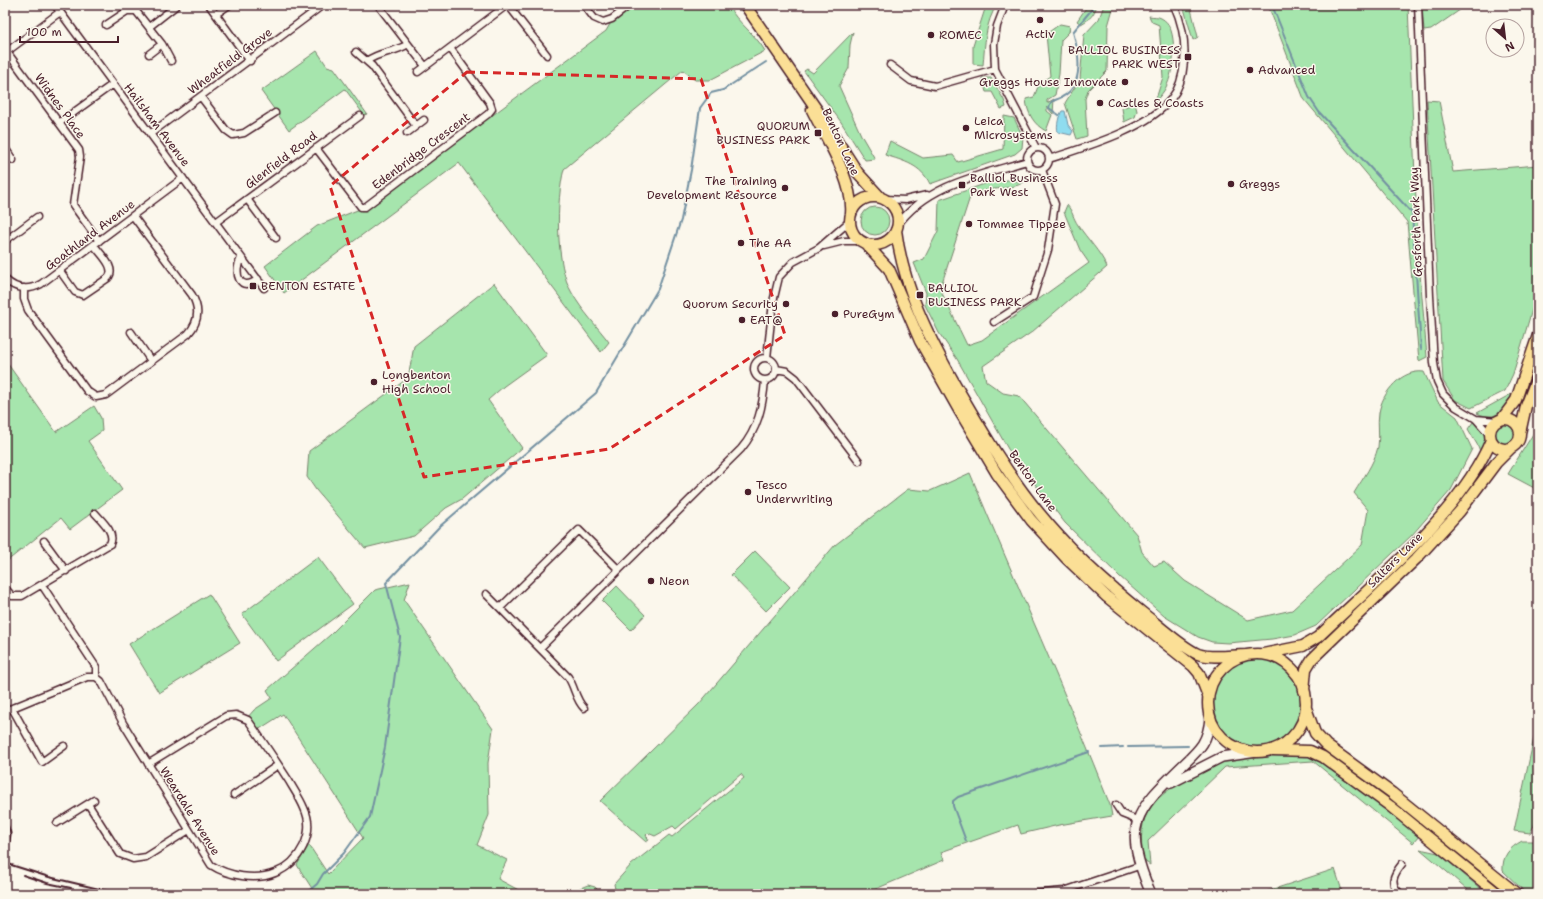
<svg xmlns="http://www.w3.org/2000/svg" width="1543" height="899" font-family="'Shantell Sans',sans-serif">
<rect width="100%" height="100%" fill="#fbf7ec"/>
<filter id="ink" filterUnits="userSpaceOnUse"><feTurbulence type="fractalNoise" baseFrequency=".025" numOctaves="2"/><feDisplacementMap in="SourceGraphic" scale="8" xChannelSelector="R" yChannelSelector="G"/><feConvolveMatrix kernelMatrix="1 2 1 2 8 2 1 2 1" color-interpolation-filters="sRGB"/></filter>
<g filter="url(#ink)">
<path fill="#a6e5ad" stroke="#78826c" d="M635 5H728C737 23 755 33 765 51L710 80H695L683 70 564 169C556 200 555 265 572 293 582 311 597 326 609 342L601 352 459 163 284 293 265 266 317 226 360 209H366L606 31 610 24Z
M988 5H997C985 22 985 45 983 65L973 64V46L985 9Z
M1088 5H1097C1094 15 1090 19 1081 24L1077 21Z
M1104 5H1114L1108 26 1107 71 1088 90 1085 99 1087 136 1077 139 1065 103 1080 79 1084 35 1099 19Z
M1183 5H1190L1198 37 1193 40Z
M1268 5H1408L1418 250 1427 357 1419 361 1407 222 1304 99Z
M1422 5H1467L1431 30 1424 31Z
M1149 16C1153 17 1158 16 1161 18 1180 26 1174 73 1166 87 1164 92 1159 97 1155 102L1163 77 1159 25 1152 22Z
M1060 24 1070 26 1069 32 1061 40 1059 74 1055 95 1047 100V103L1054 99 1053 114 1047 107V111L1052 115 1046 131C1034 125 1027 113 1026 99L1034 97 1039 84 1050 76 1046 34Z
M853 32 850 45 849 68 839 86 861 135 875 159 865 160 841 122 804 71 807 69 813 73Z
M317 51 327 66 334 68 367 114 364 115 345 89 289 130 261 91Z
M982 78H991L1004 100 1006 107 1001 109 992 92H986Z
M1427 100 1439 101 1453 172 1538 165V255L1534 303 1513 374 1505 391 1471 408 1455 400 1443 381Z
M1135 103 1137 111 1135 117 1124 122 1122 108Z
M1004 116 1014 118 1023 137 1022 148 1015 154 930 184C921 165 904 161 885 155L890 141 923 158 953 155 958 162 1003 149Z
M1008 180 1024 182C1010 192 985 185 970 197L940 289 967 345 982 340 1089 263 1080 250 1064 212 1067 205C1073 212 1073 218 1078 225 1087 239 1100 251 1107 267L1032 332 983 366 986 381 1003 393 1019 396 1137 535 1142 552 1154 566 1164 562 1185 581 1248 620 1292 610 1362 545 1368 510 1354 493C1363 478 1374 464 1378 447 1380 436 1377 424 1379 413 1382 392 1402 369 1424 372L1438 402 1457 417 1472 449 1451 490 1412 535 1316 626 1295 635 1272 639 1228 643 1212 642 1198 637 1164 616 1119 576 1065 523 1008 449 957 359 939 333 925 305 926 293 914 263 924 259 938 231 939 200 990 182Z
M861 221a14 14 0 1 1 28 0a14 14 0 1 1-28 0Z
M494 283 547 355 504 386 488 400 522 448 462 499 446 508 414 536 365 548 316 490 307 477 309 451 408 378 414 346Z
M5 360 56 432 94 406 101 418 102 431 88 441 122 490 70 529 61 518 6 562Z
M1513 393C1506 408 1497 423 1477 413Z
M1473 422C1485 430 1490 440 1480 451L1478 446 1468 429Z
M1495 434a10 10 0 1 1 20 0a10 10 0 1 1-20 0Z
M1538 426V490L1508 474Z
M970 473C1016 584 1066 693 1110 805L1112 816 1059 825 1021 834 1018 825 941 852 944 860 864 894H616L614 884 631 865 669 835 672 837 744 778 741 774 676 829 673 826 655 836 648 833 646 835 649 840 646 842 600 801 699 704 835 545 908 489 930 491Z
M755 551 790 587 766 611 731 575Z
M318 557 353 604 276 661 242 614Z
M410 582 404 600 493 729 488 763 489 815 477 845 507 860 498 879 526 894H309L313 890 297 865 309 845 328 874 363 838 283 714 258 730 247 718 254 710 272 698 267 690 330 635 375 590Z
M617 586 645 615 631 630 602 601Z
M209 594 240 643 159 693 129 644Z
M1213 703a44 44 0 1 1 88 0a44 44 0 1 1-88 0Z
M1538 719V818L1530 833 1514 831Z
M1297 753 1317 757 1420 835 1413 843 1313 761 1225 767 1148 841 1150 865 1144 861C1134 813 1154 796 1194 775 1206 769 1219 761 1233 758 1254 754 1276 755 1297 753Z
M1522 841H1538V894H1527L1503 871C1502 856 1509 848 1522 841Z
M1420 849 1438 853 1487 894H1473Z
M1335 869 1343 894H1259Z
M588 885 595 887 602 894H565Z"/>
<path fill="#8fdcef" stroke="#7390a1" d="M1062 111H1065L1068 125 1073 131 1071 135 1058 132C1056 126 1059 115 1062 111Z"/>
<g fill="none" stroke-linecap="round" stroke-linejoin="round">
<path stroke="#7390a1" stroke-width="2" d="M1272 5 1309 97 1319 112 1412 213 1421 349
M1059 115 1049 108C1050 99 1056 101 1062 97 1085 85 1079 52 1073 32L1092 9 1093 5
M1128 747 1188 746
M1102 748 1123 747
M966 841 953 806V801L958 797 1089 752
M305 894 317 884 323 874 344 853 370 817 385 747 400 637 386 583 439 527 596 393 658 289 681 220 691 170 700 108 711 93 723 90 766 62"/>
<defs>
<path id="street" d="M55 5 264 288
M209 5 250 61
M378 5 425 66
M508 5 547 55
M584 5 594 18 603 22 612 19 630 5
M1005 5 997 26 994 44 995 69 1036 148
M1418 5 1430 296 1434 363 1437 381 1443 394 1456 407 1476 419 1490 435
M216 14 229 5
M106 25 127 11H136L162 44 149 54
M149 27 177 5
M162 44 171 61
M7 52 79 150 80 157 73 205 99 241
M356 52 372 66 416 126
M5 53 60 12
M367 61C380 51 395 53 408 44
M890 65 911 81 935 86 995 69
M418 72 507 5
M201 97 226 130 233 135 244 133 275 113
M59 123 113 84
M407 133 424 120
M150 134 323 5
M5 148 13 160
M316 148 361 207H365L488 114 492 109 490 103 450 48
M1027 159a11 11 0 1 1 22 0a11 11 0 1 1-22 0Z
M1049 159C1085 147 1148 129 1171 99 1180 88 1183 75 1184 62 1186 42 1182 23 1174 5
M247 199 276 238
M885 199 905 200 927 195
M216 222 360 116
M897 226C927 184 981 175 1027 161
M5 241 37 217
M824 246 844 241H861
M241 258C233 272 239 294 258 279
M60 271 75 292 83 295 108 278C117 268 100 254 94 245
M5 279C15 289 28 291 41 284L183 178
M24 288V299L28 310 87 391 96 397 106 395 188 334C199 322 200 309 192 295L133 216
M994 322 1033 297 1048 250 1055 204 1042 170
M131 332 151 361
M767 358 773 302 779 277 793 262 819 248 850 221
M754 369a11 11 0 1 1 22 0a11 11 0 1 1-22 0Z
M776 369 787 371 796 378 859 461
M1476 419 1497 421
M44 541 66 571
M42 585 96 667V677
M5 588 12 596H22L110 544C116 533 102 521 95 513
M486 594 500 608
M540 648 741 449C758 429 763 406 765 380
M96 677 101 681 123 723 211 865C228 876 256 881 275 873 300 863 316 833 304 808 300 798 294 790 289 781 276 761 262 740 248 720L236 715 226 716 148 764
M12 708 42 762 64 746
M584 708C575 699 575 687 568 677L500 608 579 530 619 570
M5 711 87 677H96
M234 795 278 765
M88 804 120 854 133 859 146 857 189 830
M1116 805 1122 814 1137 820
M57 823 94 800
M5 828 7 834 5 847
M1034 894 1064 891 1139 866
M1401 894C1388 884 1394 874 1402 864"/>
<path id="secondary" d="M1171 783 1222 757 1257 752
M1151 894C1122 825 1133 813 1184 764 1201 748 1208 741 1210 718"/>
<path id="primary" d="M745 5 826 123 858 173 881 198
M812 110C826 139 854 181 851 214
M850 221a24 24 0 1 1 48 0a24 24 0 1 1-48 0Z
M896 230C903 286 928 336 955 384 981 429 1007 474 1040 514 1070 551 1106 584 1144 614 1158 625 1183 648 1198 654 1212 659 1231 655 1246 655
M865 243 889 269 920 341 960 412 997 474 1031 520 1067 559 1107 597 1193 666 1199 673 1208 696
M1490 434a15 15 0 1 1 30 0a15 15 0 1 1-30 0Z
M1501 420 1516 400 1538 335
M1520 433 1526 406 1538 375
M1263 654 1303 646 1318 637C1375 582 1461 512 1491 440
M1208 703a49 49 0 1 1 98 0a49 49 0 1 1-98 0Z
M1304 691 1306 669 1312 659 1416 559 1460 511 1496 463 1512 447
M1306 708 1315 733 1326 745 1392 793 1517 894
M1273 750 1310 751 1323 757 1390 806 1498 894"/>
</defs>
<use href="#street" stroke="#4a1f2b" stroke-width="9"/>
<use href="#secondary" stroke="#4a1f2b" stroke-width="12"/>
<use href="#primary" stroke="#4a1f2b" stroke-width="13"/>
<use href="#street" stroke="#fbf7ec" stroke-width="6"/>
<use href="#secondary" stroke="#fbf7ec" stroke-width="9"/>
<use href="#primary" stroke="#fbdf96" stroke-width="10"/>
<path stroke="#4a1f2b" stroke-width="2" d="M5 863 49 877 120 894
M23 875 47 883 71 888"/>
</g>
</g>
<path fill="none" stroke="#d62828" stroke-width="3" stroke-dasharray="8 5" stroke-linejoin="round" d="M467 72 701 79 785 335 609 449 424 477 330 186Z"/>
<g fill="#4a1f2b" stroke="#fbf7ec" stroke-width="1.5">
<circle cx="1040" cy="20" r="4"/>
<circle cx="931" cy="35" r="4"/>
<rect x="1184" y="53" width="8" height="8" rx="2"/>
<circle cx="1250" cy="70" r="4"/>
<circle cx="1125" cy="82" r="4"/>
<circle cx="1100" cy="103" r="4"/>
<circle cx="966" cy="128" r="4"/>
<rect x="814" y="129" width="8" height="8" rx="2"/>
<circle cx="1231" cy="184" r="4"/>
<rect x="958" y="181" width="8" height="8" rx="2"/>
<circle cx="785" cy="188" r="4"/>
<circle cx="969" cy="224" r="4"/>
<circle cx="741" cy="243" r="4"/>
<rect x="249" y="282" width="8" height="8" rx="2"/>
<rect x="916" y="291" width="8" height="8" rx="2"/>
<circle cx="786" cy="304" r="4"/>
<circle cx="835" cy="314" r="4"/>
<circle cx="742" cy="320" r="4"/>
<circle cx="374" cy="382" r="4"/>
<circle cx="748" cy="492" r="4"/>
<circle cx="651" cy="581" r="4"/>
</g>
<g text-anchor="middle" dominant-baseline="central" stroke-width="3" stroke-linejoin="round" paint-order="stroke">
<g font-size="12" fill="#4a1f2b" stroke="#fbf7ec" text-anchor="start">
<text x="1040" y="34" text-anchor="middle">Activ</text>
<text x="939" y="35">ROMEC</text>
<text x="1180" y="50" text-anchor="end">BALLIOL BUSINESS<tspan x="1180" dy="14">PARK WEST</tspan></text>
<text x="1258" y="70">Advanced</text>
<text x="1117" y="82" text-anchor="end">Greggs House Innovate</text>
<text x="1108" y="103">Castles &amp; Coasts</text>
<text x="974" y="121">Leica<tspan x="974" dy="14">Microsystems</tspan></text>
<text x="810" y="126" text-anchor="end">QUORUM<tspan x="810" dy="14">BUSINESS PARK</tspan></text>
<text x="970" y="178">Balliol Business<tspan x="970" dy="14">Park West</tspan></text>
<text x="777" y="181" text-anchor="end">The Training<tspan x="777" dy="14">Development Resource</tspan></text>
<text x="1239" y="184">Greggs</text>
<text x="977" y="224">Tommee Tippee</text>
<text x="749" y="243">The AA</text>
<text x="261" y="286">BENTON ESTATE</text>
<text x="928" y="288">BALLIOL<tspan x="928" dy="14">BUSINESS PARK</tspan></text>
<text x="778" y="304" text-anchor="end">Quorum Security</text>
<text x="843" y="314">PureGym</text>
<text x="750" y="320">EAT@</text>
<text x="382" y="375">Longbenton<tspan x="382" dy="14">High School</tspan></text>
<text x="756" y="485">Tesco<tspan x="756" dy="14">Underwriting</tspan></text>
<text x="659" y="581">Neon</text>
</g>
<g font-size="12" fill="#4a1f2b" stroke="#fbf7ec">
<text transform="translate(230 61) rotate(-37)">Wheatfield Grove</text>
<text transform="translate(60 106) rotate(54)">Widnes Place</text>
<text transform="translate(157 125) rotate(53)">Hailsham Avenue</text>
<text transform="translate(841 142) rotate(65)">Benton Lane</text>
<text transform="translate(421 151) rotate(-37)">Edenbridge Crescent</text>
<text transform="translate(281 160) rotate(-37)">Glenfield Road</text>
<text transform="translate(1416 222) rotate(-92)">Gosforth Park Way</text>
<text transform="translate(90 235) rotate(-37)">Goathland Avenue</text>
<text transform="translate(1033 481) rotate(54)">Benton Lane</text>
<text transform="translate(1395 560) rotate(-45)">Salters Lane</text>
<text transform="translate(190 811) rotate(58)">Weardale Avenue</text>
</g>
</g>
<rect width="1543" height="899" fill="none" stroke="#fbf7ec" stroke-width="20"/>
<rect x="10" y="10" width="1523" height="879" fill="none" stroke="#4a1f2b" stroke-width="1.5" filter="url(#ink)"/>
<g transform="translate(1505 38) rotate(152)"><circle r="19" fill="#fbf7ec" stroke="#b4a19f"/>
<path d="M0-3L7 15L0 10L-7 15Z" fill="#4a1f2b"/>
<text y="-6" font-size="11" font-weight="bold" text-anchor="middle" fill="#4a1f2b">N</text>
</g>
<path d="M20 36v6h98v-6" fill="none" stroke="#4a1f2b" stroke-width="2"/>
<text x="26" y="36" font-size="12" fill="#4a1f2b" stroke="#fbf7ec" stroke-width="3" paint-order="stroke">100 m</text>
</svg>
